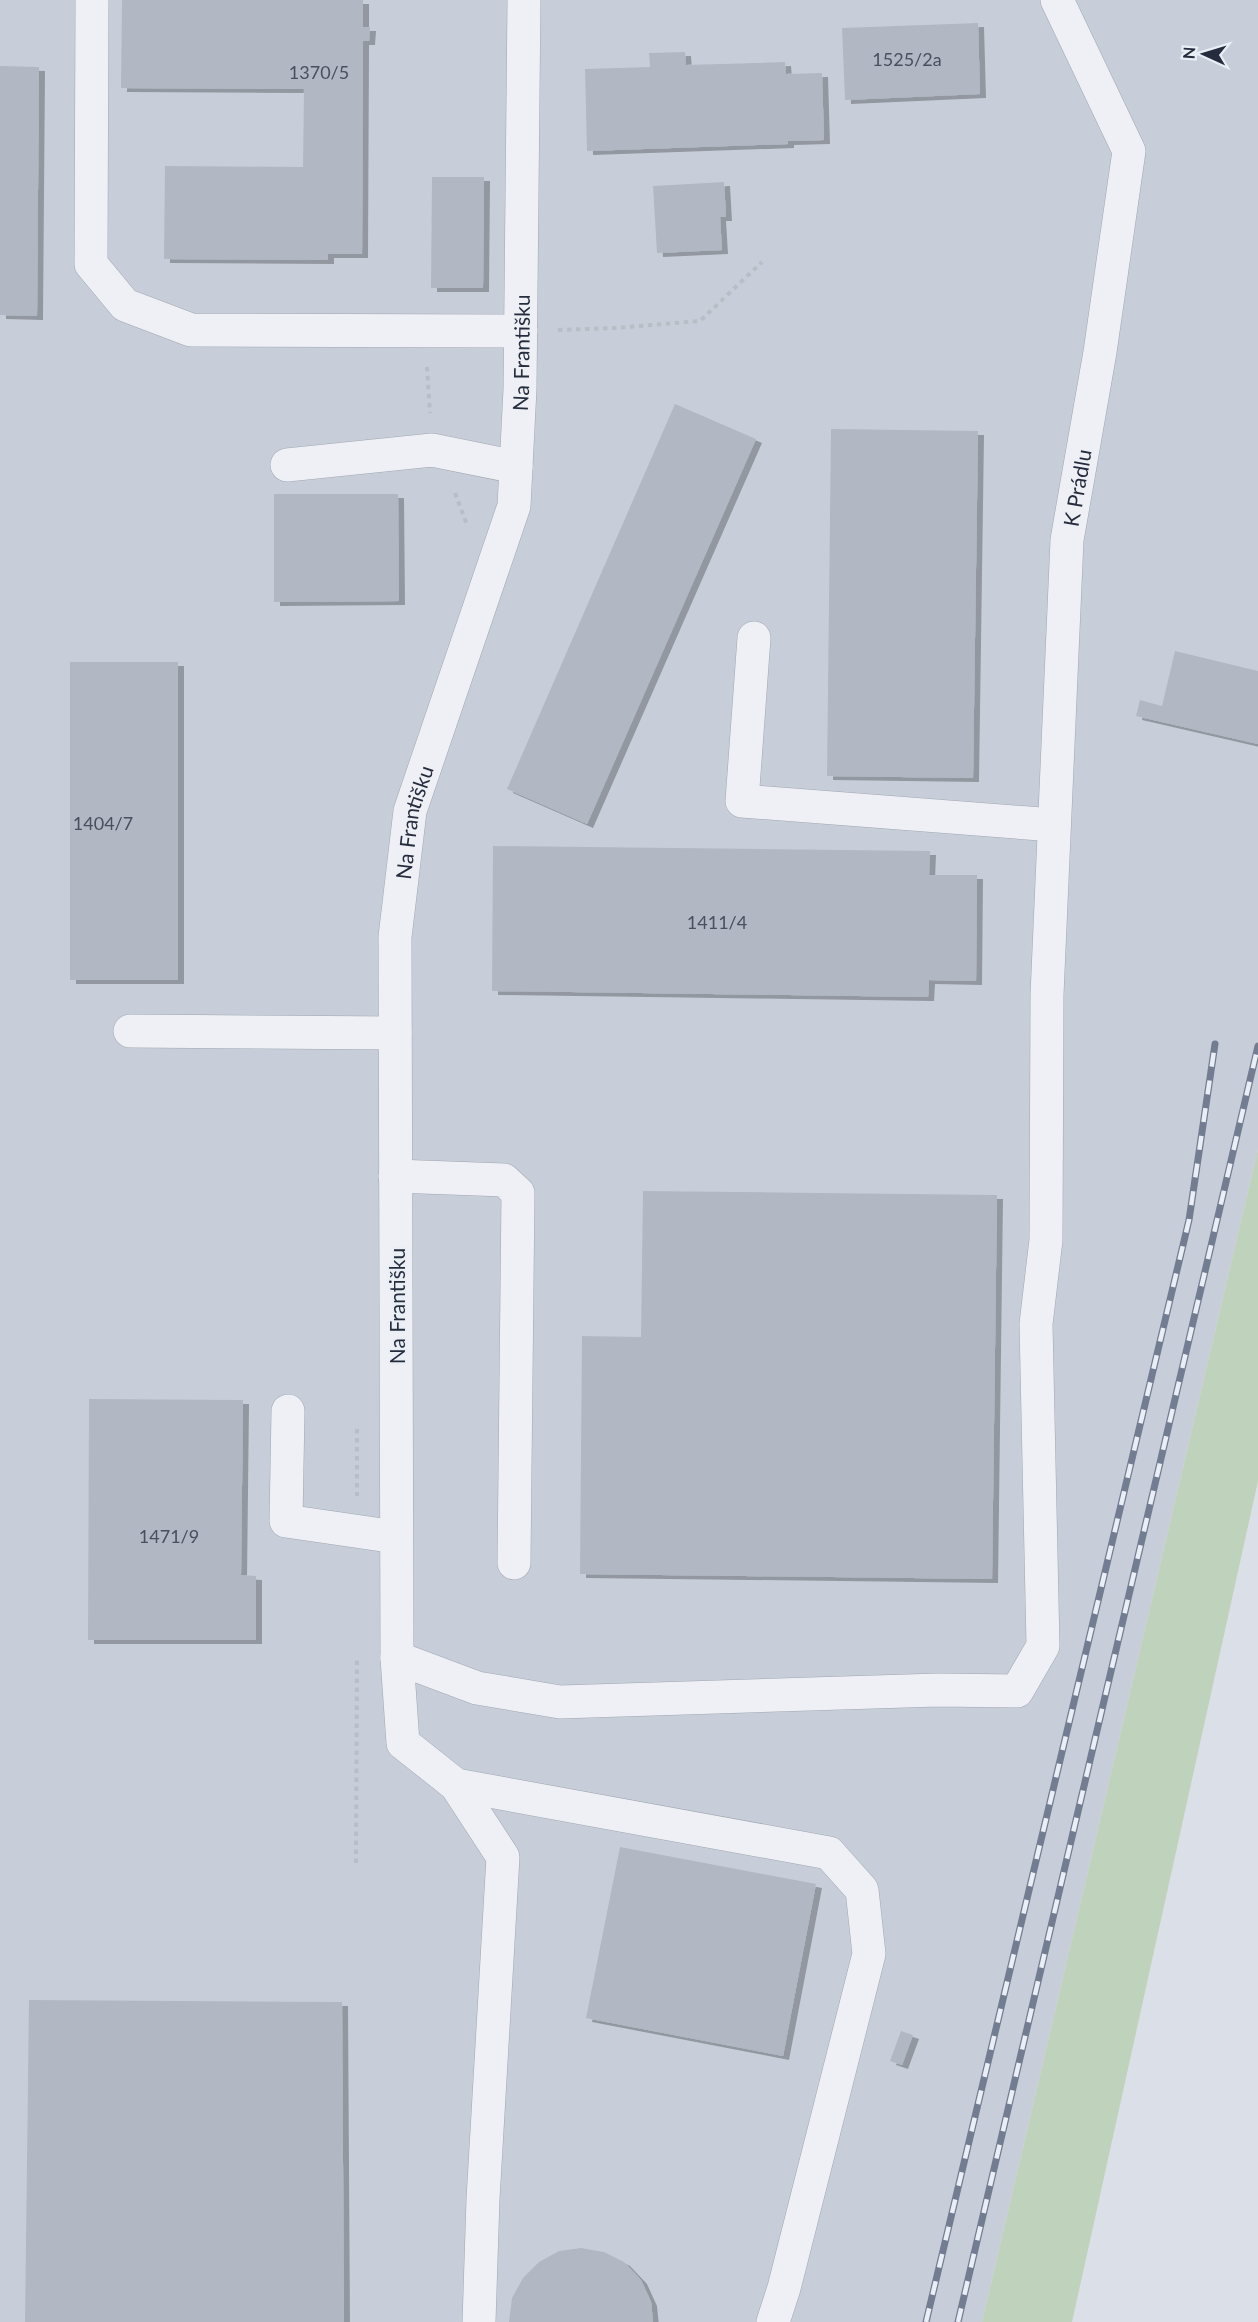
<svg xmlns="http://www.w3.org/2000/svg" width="1258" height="2322" font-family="Lato,sans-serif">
<defs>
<filter id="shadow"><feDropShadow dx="6" dy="4" stdDeviation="0" flood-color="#0004"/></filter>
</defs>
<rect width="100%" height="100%" fill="#dbdfe7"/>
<path fill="#c8ced9" d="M0 0H1258V1149L982 2322H0Z"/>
<path fill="#bfd2bb" d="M1258 1149V1481L1072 2322H982Z"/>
<path fill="#b1b8c4" filter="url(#shadow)" d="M122 0H363V27H370L369 41H363L362 254H328V260L164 259 165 166 303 167 304 89 121 88Z
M978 23 980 94 845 100 842 28Z
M685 52 686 65 785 62 786 74 822 73 824 140 788 141V144L587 151 585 69 650 67 649 53Z
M0 66 39 67 37 316 0 315Z
M432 177H484L483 288H431Z
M724 182 726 217H720L722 250 657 253 653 186Z
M675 404 756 439 587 824 507 789Z
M831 429 978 431 973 778 827 776Z
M274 494H398L399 601 274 602Z
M1175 651 1258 671V744L1136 716 1140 700 1162 706Z
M70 662H178V980H70Z
M493 846 930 851 929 875H977L976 981 929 980 928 997 492 991Z
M643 1191 997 1195 992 1579 580 1574 582 1336 641 1337Z
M89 1399 243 1400 241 1575 256 1576V1640H88Z
M620 1847 816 1884 783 2056 586 2018Z
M29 2000 342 2002 344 2322H25Z
M901 2031 913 2035 902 2065 890 2061Z
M581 2248 604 2252 624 2262 641 2280 651 2302 653 2322H509L512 2298 523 2278 539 2262 559 2251Z"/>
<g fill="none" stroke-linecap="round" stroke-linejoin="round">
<defs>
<g id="minor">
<path d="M92 0 91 264 125 305 191 330 521 331"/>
<path d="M287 465 432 450 516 467"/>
<path d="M754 638 742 801 1054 825"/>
<path d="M130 1031 395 1033"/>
<path d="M395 1176 504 1180 518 1193 514 1563"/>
<path d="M288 1411 286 1521 396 1537"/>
<path id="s1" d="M397 1658 477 1688 560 1702 938 1690 1017 1691 1043 1646 1036 1324 1046 1240 1047 995 1067 540 1100 352 1129 151 1057 0"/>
<path d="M456 1785 829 1853 862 1890 869 1954 784 2288 773 2322"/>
<path id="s2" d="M479 2322 483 2199 503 1857 456 1785 403 1743 397 1658 395 937 410 811 514 506 520 389 524 0"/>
</g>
</defs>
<use href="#minor" stroke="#a0a6b1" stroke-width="34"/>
<path stroke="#b9bdc5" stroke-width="4" stroke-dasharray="4.5 4.5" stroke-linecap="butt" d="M558 330 615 328 700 321 762 262
M427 367 430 413
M455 493 467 525
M357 1429V1496
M356 1863 357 1657"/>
<use href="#minor" stroke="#eef0f5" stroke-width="33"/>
<defs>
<path id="rail" d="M926 2322 1189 1220 1215 1044
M958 2322 1258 1046"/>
</defs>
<use href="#rail" stroke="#737d92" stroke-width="7"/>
<use href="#rail" stroke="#eaeef5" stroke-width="4.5" stroke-dasharray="14" stroke-linecap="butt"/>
</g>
<g text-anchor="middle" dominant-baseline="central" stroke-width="4.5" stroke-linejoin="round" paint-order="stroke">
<g font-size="18" fill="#474f60">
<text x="907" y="59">1525/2a</text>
<text x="319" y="72">1370/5</text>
<text x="103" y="823">1404/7</text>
<text x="717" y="922">1411/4</text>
<text x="169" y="1536">1471/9</text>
</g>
<g font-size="21" fill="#242c3e" stroke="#eaeef5">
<text stroke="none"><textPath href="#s2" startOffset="2028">Na Františku</textPath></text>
<text stroke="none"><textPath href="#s1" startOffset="1839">K Prádlu</textPath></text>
<text stroke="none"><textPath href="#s2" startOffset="1542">Na Františku</textPath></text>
<text transform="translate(396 1306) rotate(-90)">Na Františku</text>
</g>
</g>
<g transform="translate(1204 54) rotate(274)" stroke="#eaeef5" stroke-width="4.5" paint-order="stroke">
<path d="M0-4.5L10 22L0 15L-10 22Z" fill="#242c3e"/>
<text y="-9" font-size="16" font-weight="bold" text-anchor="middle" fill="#242c3e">N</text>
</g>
</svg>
